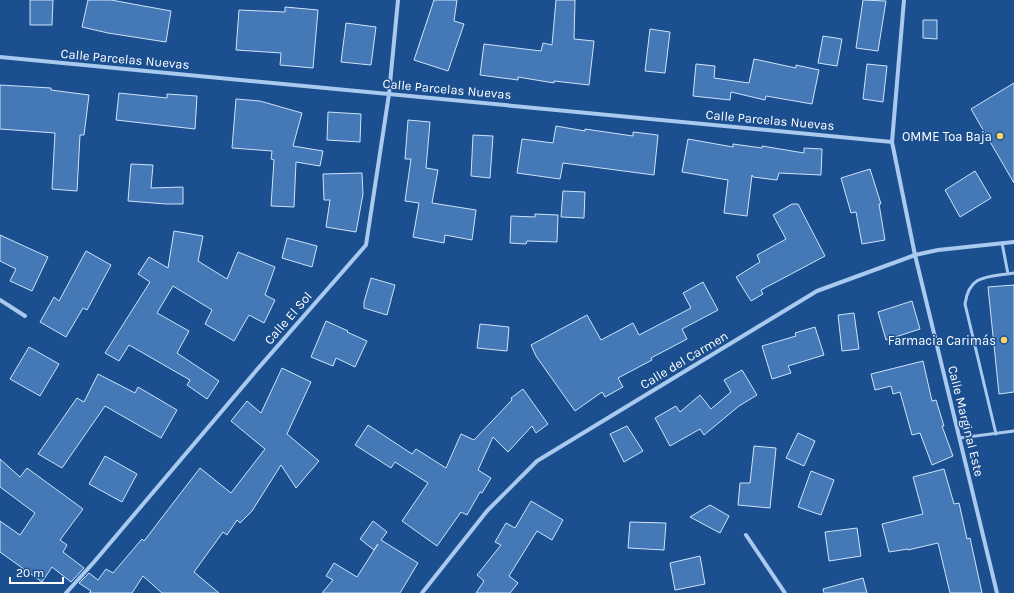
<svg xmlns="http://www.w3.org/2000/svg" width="1014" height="593" font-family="Karla,sans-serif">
<rect width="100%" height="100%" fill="#1b4f8f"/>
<path fill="#4478b7" stroke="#cfe3fa" d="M30 0H53L52 25H30Z
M88 0H111L171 11 166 42 108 33 82 27Z
M434 0H457L454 21 464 24 448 71 414 60Z
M556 0H575L574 39 594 41 589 85 554 81V83L518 77V80L480 75 484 44 541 51 543 43 552 45Z
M863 0 886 1 878 51 856 48Z
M285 7 318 10 313 68 280 65 281 53 236 50 239 10 285 12Z
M923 20H937V39L923 38Z
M346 23 376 27 371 65 341 62Z
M650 29 670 32 665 73 645 71Z
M823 36 842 39 837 66 818 63Z
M754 59 796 68V65L819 70 812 104 766 96 765 100 731 92 730 100 693 96 696 64 715 66 714 78 749 83Z
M867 64 887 66 883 102 863 99Z
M1014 83V183L971 109Z
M0 85 51 88V90L89 95 84 135H80L77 191 52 189 55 133 0 129Z
M119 93 167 98V94L197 96 195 129 116 120Z
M236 99 260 101 302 113 293 146 323 151 320 166 296 162 294 207 271 206 274 160 271 159 272 151 232 148Z
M328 112 361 114 360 142 327 140Z
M408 120 430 122 426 168 438 170 432 203 476 210 472 240 445 235 444 243 413 237 419 203 405 201 411 159H405Z
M556 126 585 131V129L633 136V132L658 135 654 175 563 163 560 179 517 173 522 139 553 143Z
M473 135 493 136 490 178 471 176Z
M688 139 733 147V144L762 148V146L804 153V148L822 149 821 175 779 173 777 180 753 177 752 175 747 216 724 213 728 180 682 172Z
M131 164 153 165 151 188 183 187V204H166L128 201Z
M870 169 881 204H879L885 240 862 244 856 212 851 213 841 178Z
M975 171 991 198 960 217 945 190Z
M362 173 363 194 356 232 326 227 330 200H324L323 174Z
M563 191 585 192 584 218 561 217Z
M792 204H798L825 256 761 290 763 294 751 301 736 277 760 262 757 255 786 239 773 215Z
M535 214 558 215 557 242 527 241 526 244 510 243 511 216 535 217Z
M174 231 203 236 198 261 227 279 238 252 275 267 265 295 275 300 264 323 249 315 234 341 205 324 212 310 173 286 157 313 189 331 177 353 219 381 207 399 187 385 190 380 129 345 119 361 105 353 150 282 138 274 149 257 168 268Z
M0 235 48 257 32 291 10 281 16 269 0 261Z
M287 238 317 246 312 267 282 258Z
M86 251 111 265 87 310 83 308 66 337 40 322 54 297 59 301Z
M371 278 395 285 387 315 364 308V302Z
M703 282 718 310 682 329 687 339 651 358 652 360 618 378 623 387 605 397 602 392 575 411 536 356 531 345 587 315 601 340 633 323 639 335 691 308 683 293Z
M1014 285V392L999 394 988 287Z
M912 301 920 329 886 340 878 312Z
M854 313 859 349 842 351 838 315Z
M326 321 348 331 347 332 367 341 355 367 336 358 333 366 311 357Z
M480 324 509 327 507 351 477 348Z
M815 327 824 355 788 366 791 373 772 379 762 346 796 336 795 333Z
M29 347 59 364 40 396 10 379Z
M923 361 932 401 936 400 944 426H942L953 456 932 465 920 433 912 435 900 392 893 394 891 386 875 390 871 374Z
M282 368 311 382 287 434 319 461 296 488 281 465 252 511 240 523 237 520 227 535 223 532 194 572 219 593H162L143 576 132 593H89L91 591 79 583 89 573 98 580 106 569 113 573 142 539 144 541 200 468 231 493 265 449 231 421 247 401 261 413Z
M742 370 757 395 739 406 704 435 700 429 670 446 655 418 676 406 680 412 700 395 711 409 731 392 724 380Z
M98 374 135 393 138 387 177 410 161 438 105 406 62 468 38 454 77 398 84 402Z
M523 389 548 424 536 433 532 426 508 452 493 437 478 470 491 478 482 493 480 492 467 515 461 512 437 546 402 521 428 483 395 462 391 468 355 445 368 425 412 454 416 449 446 468 461 434 474 440 512 400 511 398Z
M627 426 643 451 624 462 610 434Z
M798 433 815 441 804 466 786 458Z
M754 446 776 448 770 508 738 505 740 483H750Z
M105 456 137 474 122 502 89 484Z
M0 459 20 477 27 468 83 509 60 540 67 545 63 552 84 568 71 582 52 567 42 582 0 552V521L20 535 35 513 0 487Z
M944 469 954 504 959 503 967 539 970 538 982 593H950L938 543 908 550V549L889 552 882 524 923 514 913 477Z
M811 471 834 480 821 515 798 507Z
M531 501 563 520 552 540 537 531 509 576 518 583 510 593H476L484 581 477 575 501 545 495 542 506 523 515 528Z
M710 505 729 516 720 533 690 517Z
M373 521 387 532 381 540 418 563 400 593H322L333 580 326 576 334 563 357 577 378 544 374 550 360 539Z
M630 522 666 523 664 550 628 548Z
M857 528 861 556 829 561 825 532Z
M700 556 705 584 675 590 670 563Z
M863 578 867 593H824L823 589Z"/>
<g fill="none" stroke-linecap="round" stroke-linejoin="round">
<path stroke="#a9c9ee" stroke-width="3" d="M1002 243 1008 274
M996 434 965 304C969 274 988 277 1014 273
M960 438 1014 431"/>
<path stroke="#a9c9ee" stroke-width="4" d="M904 0 892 142 915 255 997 593
M0 57 892 142
M0 300 25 316
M746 535 785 593
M66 593 94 562 255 372 366 245 389 94 398 0
M422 593 487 511 537 461 817 291 915 255 938 250 1014 242"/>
</g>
<g fill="#ffd166" stroke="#1b4f8f" stroke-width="1.5">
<circle cx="1000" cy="136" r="4"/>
<circle cx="1004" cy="340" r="4"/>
</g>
<g text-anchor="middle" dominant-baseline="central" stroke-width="3" stroke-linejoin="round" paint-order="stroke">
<g font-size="13" fill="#fff" stroke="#1b4f8f">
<text transform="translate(125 59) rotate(5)">Calle Parcelas Nuevas</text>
<text transform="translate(447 89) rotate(5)">Calle Parcelas Nuevas</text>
<text transform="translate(770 120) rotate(5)">Calle Parcelas Nuevas</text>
<text transform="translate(288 318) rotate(-49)">Calle El Sol</text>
<text transform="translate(684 360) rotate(-31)">Calle del Carmen</text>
<text transform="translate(966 421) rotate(76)">Calle Marginal Este</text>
</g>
<g font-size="13" fill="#fff" stroke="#1b4f8f" text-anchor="end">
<text x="992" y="136">OMME Toa Baja</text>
<text x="996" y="340">Farmacia Carimás</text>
</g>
</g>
<path d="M10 577v6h53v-6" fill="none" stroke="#ffffff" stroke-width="2"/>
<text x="16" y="577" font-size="12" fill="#ffffff" stroke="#1b4f8f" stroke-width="3" paint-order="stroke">20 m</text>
</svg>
